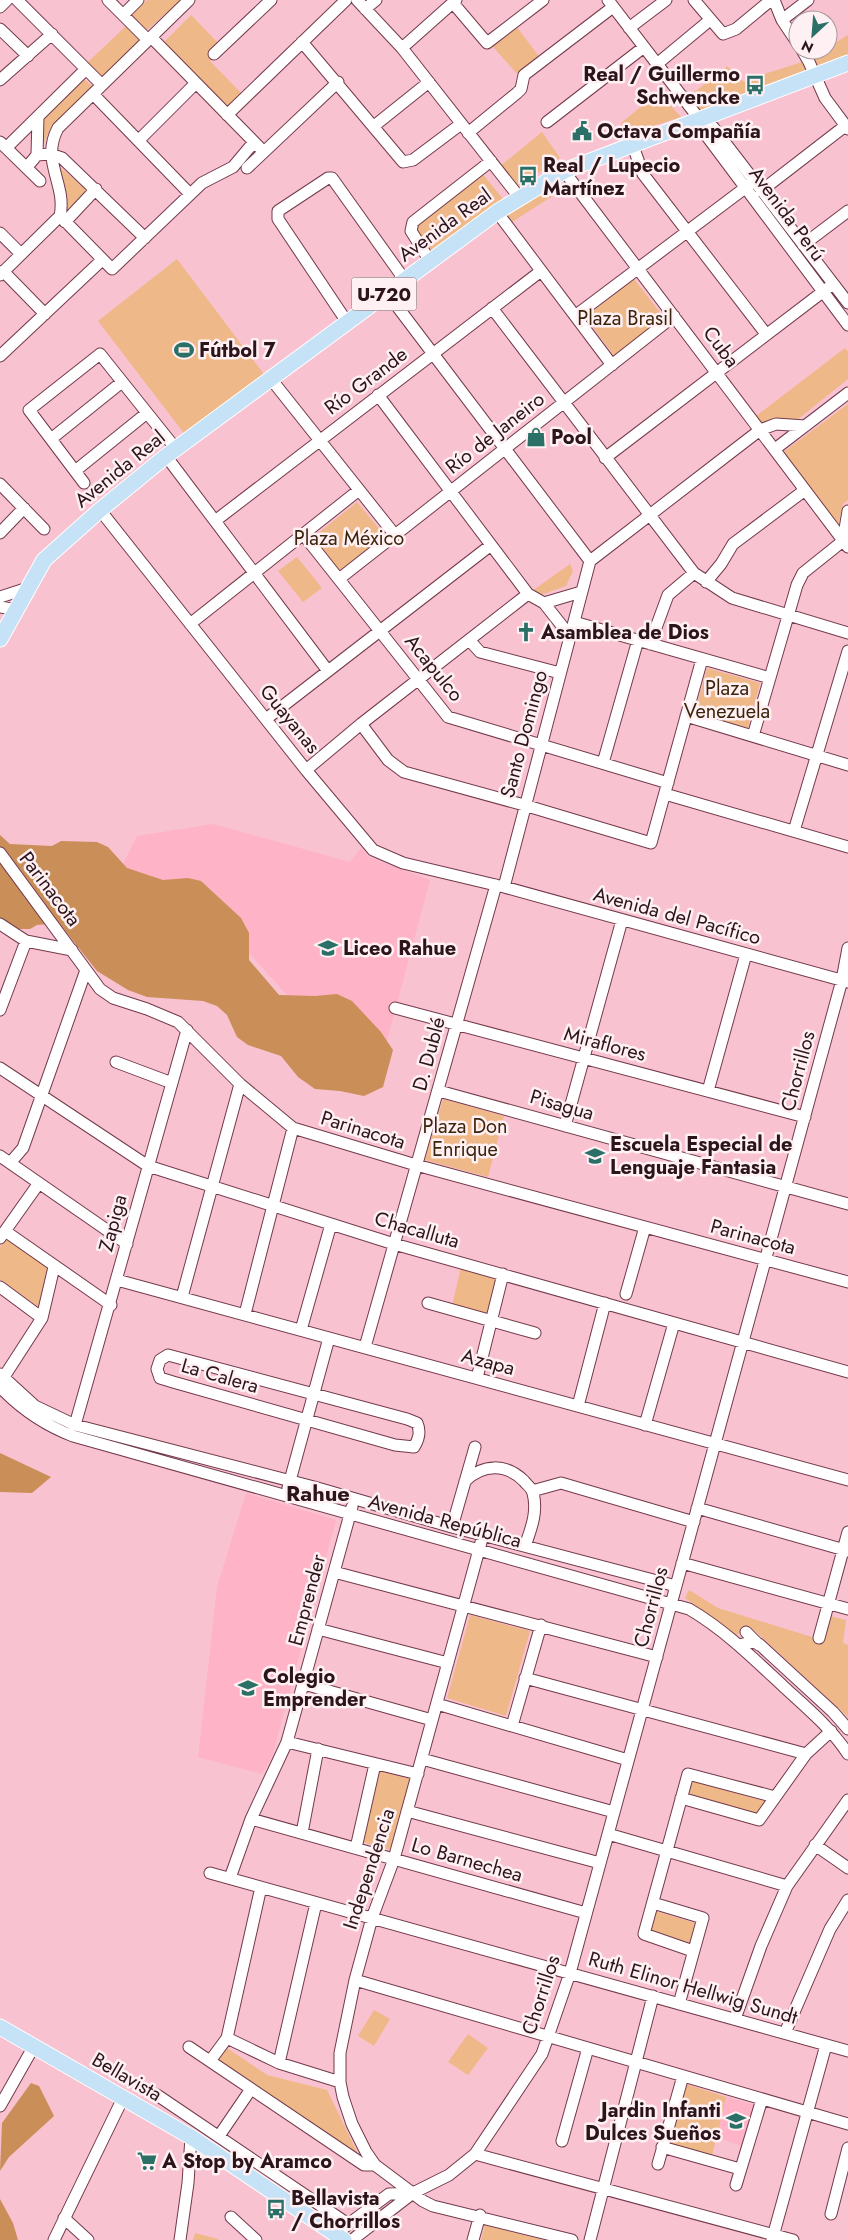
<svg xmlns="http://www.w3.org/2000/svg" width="848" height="2240" font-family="Jost,sans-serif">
<rect width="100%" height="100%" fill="#f9c2d0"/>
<path fill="#feb3c7" d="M213 824 350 862 361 848 369 857 430 880 385 1048 296 1005 193 891 119 873 137 836Z
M246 1493 336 1520 272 1757 262 1774 198 1757 217 1587Z
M726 2097 755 2105 744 2147 716 2137Z"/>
<path fill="#efb888" d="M147 0H181L147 30 131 16Z
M191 15 223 48 225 47 210 61 243 95 228 110 163 43Z
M513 22 541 59 519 76 487 40Z
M126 26 142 42 103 79 87 63Z
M848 35V55L699 112 687 98 727 66 744 82C765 72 789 68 811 58 817 55 821 50 828 50V47Z
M82 77 93 87 51 128 43 145 41 118Z
M659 92 681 117 628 134 621 123Z
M542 132 560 158 516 188 499 167Z
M54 162 89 192 64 217Z
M481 172 503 199 432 253 414 227Z
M557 179 562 190 512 222 504 210Z
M177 259 266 377 186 436 98 321Z
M634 279 665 319 615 357 585 317Z
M845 348 848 352V379L797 420 780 418 762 425 756 416Z
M848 404V500L843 504 838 525 782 453Z
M357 502 386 537 340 573 312 538Z
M297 557 322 588 303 602 278 571Z
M570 564 573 571 566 586 538 596 532 591Z
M707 668 760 683 747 731 694 716Z
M443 1099 504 1116 488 1177 425 1160Z
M6 1239 48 1268 38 1307 0 1279V1247Z
M461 1267 498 1279 489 1317 452 1306Z
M689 1590 718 1608 825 1641 830 1616 846 1620 843 1643 848 1645V1717L755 1631 747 1626 737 1635 685 1598Z
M470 1615 530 1631 506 1716 447 1698Z
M380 1771 410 1779 390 1850 363 1842Z
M691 1781 764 1801 758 1817 687 1796Z
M655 1911 695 1923 690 1945 650 1932Z
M374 2010 390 2019 374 2046 358 2036Z
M468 2034 488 2048 468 2075 448 2062Z
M227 2048 267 2075 327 2090 359 2156 217 2060Z
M683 2083 726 2097 712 2156 668 2145Z
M485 2225 543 2240H481Z
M195 2233 218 2239V2240H193Z"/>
<path fill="#ca8e58" d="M0 835 10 844 52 846 61 841 97 842 108 847 127 868 163 880 188 878 201 881 241 918 249 933V960L279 995 315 996 337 994 352 1001 381 1032 393 1050 383 1087 364 1096 340 1091 315 1089 298 1077 281 1056 248 1045 237 1037 227 1015 217 1006 203 1001 147 997 128 990 97 971 59 923 37 925 30 929H13L0 919Z
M0 1453 51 1477 32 1493 0 1492Z
M31 2083 39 2086 54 2116 9 2157 0 2171 2 2123Z
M0 2199 13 2223 18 2240H0Z"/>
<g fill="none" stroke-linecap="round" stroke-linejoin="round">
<defs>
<path id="minor" d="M17 0 102 85
M108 0 148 40
M357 0 402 48 519 197
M608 0 700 120 703 131 848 325
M694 0 723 34 736 29 771 0
M774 0 782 20 798 44
M453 3 487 43 543 0
M0 7 7 0
M365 9 376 0
M123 15 138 0
M782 20 808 0
M629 28 666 0
M0 29 28 56
M151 37 264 152
M302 42 403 162 413 160 461 124
M402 48 456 0
M802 50 809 62 825 98 848 129
M214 54 271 0
M657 64 710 20
M0 80 52 34
M93 94 190 194
M227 115 346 0
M700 120 713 127 848 303
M547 122 644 47
M374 126 429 82
M468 133 517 93 521 89 524 75 613 7
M139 140 196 83
M0 142 40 181
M633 146 643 174 766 334
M6 148 86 69
M37 155 38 117
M27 167 37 155 50 154 62 158 145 238
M247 168 338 82
M564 171 848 547
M761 191 845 126
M497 212 612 365
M60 216 112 269 202 183 233 167 254 142
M65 222 96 189
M0 233 21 254
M803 245 848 211
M430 261 411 231 413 222 491 161
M3 271 45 314
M0 275 60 216C67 184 40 161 58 128L189 0
M387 293 590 561
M492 308 694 573 732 598 848 633
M575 316 749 185
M347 322 278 219V211L328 178H332L404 279
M0 356 102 260
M271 379 395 535
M378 395 528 594 544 603 581 592
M51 439 122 382
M775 449 848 393
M166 456 328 671
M605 458 833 284
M75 471 147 413
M84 483 29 410 100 354 176 449
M0 484 44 529
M100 510 306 770 373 850 403 863 504 887 848 982
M215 521 541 271
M0 533 24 508
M303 534 448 717 668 783
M843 541 848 511
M590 561 760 430 776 424 805 426
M339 579 674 316
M706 582 721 564 733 544 805 490
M0 597 28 588
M544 603 570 636
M0 607 18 610
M574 622 770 678
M190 624 359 490
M470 641 480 652 560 673
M650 644 668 595 694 573
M686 716 848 765
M266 719 491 545
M361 724 388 760 404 772 524 805 651 843 702 659
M753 736 797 585 803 573 843 541
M603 763 638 640
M306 770 361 724 528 594
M665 794 848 847
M794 831 848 651
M0 853 100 989 113 998 147 1009 178 1022 240 1084 293 1128 416 1165 848 1282
M504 887 590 561
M0 924 26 941 72 950
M395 1008 805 1117
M0 1010 26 941
M116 1062 172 1083
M0 1068 148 1166 394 1244 848 1372
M439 1091 848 1204
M708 1091 746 954
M565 1126 622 920
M0 1156 127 1244
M10 1163 23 1148 86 970
M5 1231 111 1305
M0 1238 39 1183
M117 1280 848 1480
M0 1287 42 1318
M626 1294 645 1227
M182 1297 240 1084
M428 1303 535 1333
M245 1314 293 1128
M301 1330 331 1224
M365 1347 496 885
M168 1355 407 1419 417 1423C421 1432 419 1439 414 1447L395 1445 173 1382 160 1378 157 1369 160 1360Z
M0 1374 35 1406 75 1425 314 1487 452 1527 676 1586
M477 1378 503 1274
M0 1383 42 1318 54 1267
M0 1387C21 1409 44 1425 73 1436L689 1609C725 1630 754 1659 784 1687 807 1708 831 1728 848 1754
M578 1406 605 1303
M75 1425 187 1030
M645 1425 674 1323
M465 1481C483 1464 506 1463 524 1481 527 1485 532 1488 533 1493 538 1512 531 1529 525 1546
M288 1488 329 1338
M532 1491 561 1483 694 1522
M697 1508 848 1551
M452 1527 475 1447
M483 1535 394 1859 372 1918 355 1980 340 2053V2082L343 2097 352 2124 366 2152 375 2165 423 2201 433 2206 572 2240
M682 1563 848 1609
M334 1572 657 1657
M318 1629 448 1663
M746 1632 759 1645
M819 1638 848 1532
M739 1645 751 1642 759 1644 833 1712 848 1729
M525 1678 806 1754
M304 1684 432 1720
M437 1704 628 1760
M512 1726 541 1625
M287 1742 418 1774
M422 1759 614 1812
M681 1798 759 1820 806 1754 831 1731
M407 1811 600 1863
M251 1819 586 1913
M302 1833 318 1749
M608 1834 787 1886
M815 1845 848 1868
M356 1848 375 1764
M210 1873 848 2051
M230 1878 251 1819 287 1742 352 1507
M653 1903 703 1918 679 2004
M693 1951 644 1934 688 1774 775 1797
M355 1980 848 2124
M735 2019 761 1946 787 1886 848 1800
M785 2033 830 1929 848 1900
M227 2038 279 2063 340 2082
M189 2047 364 2165H375
M210 2061 227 2038 261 1887
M279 2063 316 1903
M157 2095 348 2224
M0 2106 34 2046
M219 2136 251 2089
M562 2141 588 2048
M662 2147 740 2169
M475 2154 793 2240
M658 2164 683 2076
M736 2185 762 2099
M831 2214 848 2148
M231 2217 256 2240
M64 2218 88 2240
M342 2229 389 2194 413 2193
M54 2240 123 2098
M180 2240 188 2183 191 2137
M352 2240 413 2193 449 2175 475 2154 542 2054 570 1973 842 980 848 948
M473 2240 480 2215
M590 2240 653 1996
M772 2240 826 2045"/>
<path id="major" d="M0 639 44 560 100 510 166 456 497 212 564 171 848 63
M0 2027 191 2137 344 2240"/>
</defs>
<use href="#minor" stroke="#723a4b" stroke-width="13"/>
<use href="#major" stroke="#fff" stroke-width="17"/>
<use href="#minor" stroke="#fff" stroke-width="11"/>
<use href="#major" stroke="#c5e2f7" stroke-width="15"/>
</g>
<defs>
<symbol id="bus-bare" viewBox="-9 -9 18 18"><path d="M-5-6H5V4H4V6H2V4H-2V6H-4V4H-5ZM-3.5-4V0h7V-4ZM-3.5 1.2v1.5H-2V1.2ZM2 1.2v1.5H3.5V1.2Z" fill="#2a7066" stroke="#fef0f3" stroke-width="2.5" paint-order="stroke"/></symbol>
<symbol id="civic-bare" viewBox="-9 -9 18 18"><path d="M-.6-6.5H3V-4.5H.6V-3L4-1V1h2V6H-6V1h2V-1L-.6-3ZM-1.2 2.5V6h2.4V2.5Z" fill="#2a7066" stroke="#fef0f3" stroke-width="2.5" paint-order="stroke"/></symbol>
<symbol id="stadium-bare" viewBox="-9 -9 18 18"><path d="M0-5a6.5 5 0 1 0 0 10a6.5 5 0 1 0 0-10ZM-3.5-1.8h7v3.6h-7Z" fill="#2a7066" stroke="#fef0f3" stroke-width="2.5" paint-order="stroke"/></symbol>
<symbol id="shop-bare" viewBox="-9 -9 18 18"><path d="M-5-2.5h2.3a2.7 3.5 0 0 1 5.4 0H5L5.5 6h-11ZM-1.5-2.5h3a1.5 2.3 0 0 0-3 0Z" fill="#2a7066" stroke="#fef0f3" stroke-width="2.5" paint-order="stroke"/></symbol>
<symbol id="church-bare" viewBox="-9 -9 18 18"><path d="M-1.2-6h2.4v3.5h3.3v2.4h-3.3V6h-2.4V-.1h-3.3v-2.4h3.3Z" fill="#2a7066" stroke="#fef0f3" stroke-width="2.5" paint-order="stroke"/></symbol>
<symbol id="school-bare" viewBox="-9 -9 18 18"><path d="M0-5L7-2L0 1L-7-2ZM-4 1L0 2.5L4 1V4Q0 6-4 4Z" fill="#2a7066" stroke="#fef0f3" stroke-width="2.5" paint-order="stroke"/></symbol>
<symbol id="supermarket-bare" viewBox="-9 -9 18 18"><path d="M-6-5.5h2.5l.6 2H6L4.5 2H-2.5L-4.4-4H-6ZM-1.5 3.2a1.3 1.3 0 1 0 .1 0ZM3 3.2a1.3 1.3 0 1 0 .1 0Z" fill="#2a7066" stroke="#fef0f3" stroke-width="2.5" paint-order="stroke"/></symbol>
</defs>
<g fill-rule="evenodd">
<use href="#bus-bare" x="741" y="71" width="28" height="28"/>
<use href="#civic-bare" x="568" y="117" width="28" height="28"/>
<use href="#bus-bare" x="514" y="162" width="28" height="28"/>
<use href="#stadium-bare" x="170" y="336" width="28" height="28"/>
<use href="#shop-bare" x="522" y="423" width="28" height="28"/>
<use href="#church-bare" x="512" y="618" width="28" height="28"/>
<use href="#school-bare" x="314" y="934" width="28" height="28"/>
<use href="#school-bare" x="581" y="1142" width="28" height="28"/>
<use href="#school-bare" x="234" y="1674" width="28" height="28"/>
<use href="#school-bare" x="722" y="2107" width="28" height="28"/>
<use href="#supermarket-bare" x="133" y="2147" width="28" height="28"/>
<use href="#bus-bare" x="262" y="2195" width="28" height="28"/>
</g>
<g text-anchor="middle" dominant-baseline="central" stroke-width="5" stroke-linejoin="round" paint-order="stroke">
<rect fill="#fef0f3" stroke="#6b565c" stroke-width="1" x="351.5" y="277.5" width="65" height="33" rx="4"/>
<g font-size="19" font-weight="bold" fill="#2c141b">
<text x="384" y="294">U-720</text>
</g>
<g font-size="20" font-weight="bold" fill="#2c141b" stroke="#fef0f3" text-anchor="start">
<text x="740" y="74" text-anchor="end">Real / Guillermo<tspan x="740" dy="23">Schwencke</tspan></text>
<text x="597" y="131">Octava Compañía</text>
<text x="543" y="165">Real / Lupecio<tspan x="543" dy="23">Martínez</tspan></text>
<text x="199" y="350">Fútbol 7</text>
<text x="551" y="437">Pool</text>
<text x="541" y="632">Asamblea de Dios</text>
<text x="343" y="948">Liceo Rahue</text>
<text x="610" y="1144">Escuela Especial de<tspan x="610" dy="23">Lenguaje Fantasia</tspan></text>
<text x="263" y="1676">Colegio<tspan x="263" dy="23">Emprender</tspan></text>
<text x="721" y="2110" text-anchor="end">Jardin Infanti<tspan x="721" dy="23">Dulces Sueños</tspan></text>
<text x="162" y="2161">A Stop by Aramco</text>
<text x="291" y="2198">Bellavista<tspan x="291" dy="23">/ Chorrillos</tspan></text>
</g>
<g font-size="20" fill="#2c141b" stroke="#fef0f3">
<text transform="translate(787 214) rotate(53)">Avenida Perú</text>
<text transform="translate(445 225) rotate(-36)">Avenida Real</text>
<text transform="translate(721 347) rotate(53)">Cuba</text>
<text transform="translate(366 381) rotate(-37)">Río Grande</text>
<text transform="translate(495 433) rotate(-38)">Río de Janeiro</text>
<text transform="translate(120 469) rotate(-39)">Avenida Real</text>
<text transform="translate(434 668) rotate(51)">Acapulco</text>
<text transform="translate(290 719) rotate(51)">Guayanas</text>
<text transform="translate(524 734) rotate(-75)">Santo Domingo</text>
<text transform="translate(50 889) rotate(53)">Parinacota</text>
<text transform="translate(677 916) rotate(15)">Avenida del Pacífico</text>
<text transform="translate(605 1044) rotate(15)">Miraflores</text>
<text transform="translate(429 1054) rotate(-75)">D. Dublé</text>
<text transform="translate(798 1071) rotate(-75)">Chorrillos</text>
<text transform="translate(562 1105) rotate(16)">Pisagua</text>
<text transform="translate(363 1130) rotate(17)">Parinacota</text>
<text transform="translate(113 1223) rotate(-75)">Zapiga</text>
<text transform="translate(417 1230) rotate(16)">Chacalluta</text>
<text transform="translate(753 1237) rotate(15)">Parinacota</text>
<text transform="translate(488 1362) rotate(15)">Azapa</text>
<text transform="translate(220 1376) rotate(16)">La Calera</text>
<text transform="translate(445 1521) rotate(15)">Avenida República</text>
<text transform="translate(307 1600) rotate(-75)">Emprender</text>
<text transform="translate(651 1607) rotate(-75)">Chorrillos</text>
<text transform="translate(467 1860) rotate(16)">Lo Barnechea</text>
<text transform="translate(369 1869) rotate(-72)">Independencia</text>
<text transform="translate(693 1988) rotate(16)">Ruth Elinor Hellwig Sundt</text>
<text transform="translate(541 1995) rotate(-72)">Chorrillos</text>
<text transform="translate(127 2077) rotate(30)">Bellavista</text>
</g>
<g font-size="20" fill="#3c230b" stroke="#fef0f3">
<text x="625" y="318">Plaza Brasil</text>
<text x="349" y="538">Plaza México</text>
<text x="727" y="688">Plaza<tspan x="727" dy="23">Venezuela</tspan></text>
<text x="465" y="1126">Plaza Don<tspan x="465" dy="23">Enrique</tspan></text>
</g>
<g font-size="22" font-weight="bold" fill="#2c141b" stroke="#fef0f3">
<text x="318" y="1493">Rahue</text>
</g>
</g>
<g transform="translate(813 35) rotate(206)"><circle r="24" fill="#fef0f3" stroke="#aa989d"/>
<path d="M0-4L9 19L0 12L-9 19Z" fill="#2a7066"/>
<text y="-8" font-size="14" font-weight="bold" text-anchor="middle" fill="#2c141b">N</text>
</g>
</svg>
